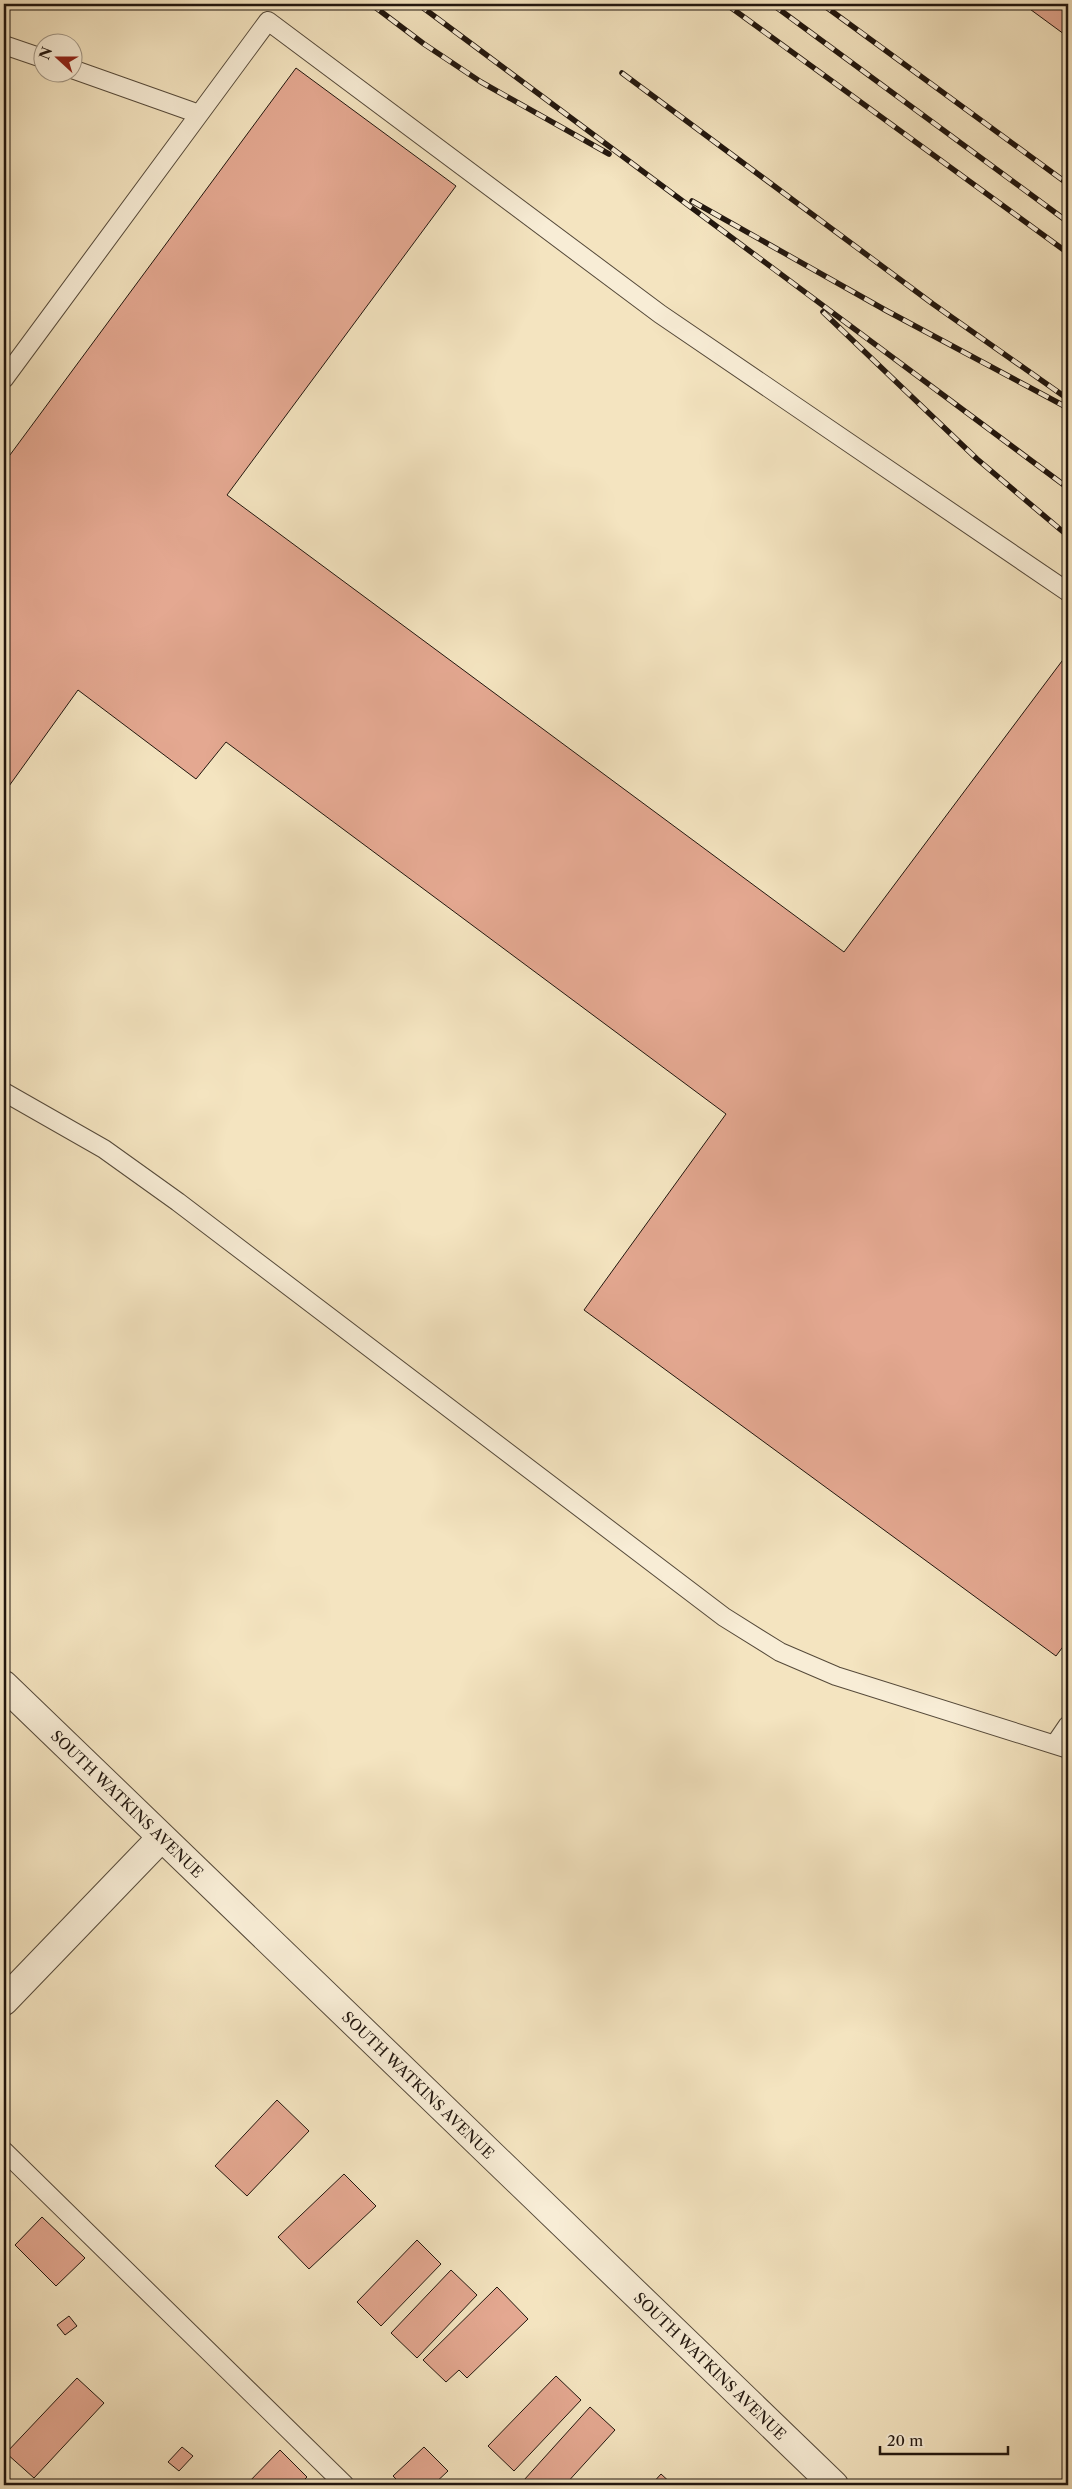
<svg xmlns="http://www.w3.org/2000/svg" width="1072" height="2489" font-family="'Libre Caslon Text',serif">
<rect width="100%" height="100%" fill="#f4e4c0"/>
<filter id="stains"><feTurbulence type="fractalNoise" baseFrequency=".004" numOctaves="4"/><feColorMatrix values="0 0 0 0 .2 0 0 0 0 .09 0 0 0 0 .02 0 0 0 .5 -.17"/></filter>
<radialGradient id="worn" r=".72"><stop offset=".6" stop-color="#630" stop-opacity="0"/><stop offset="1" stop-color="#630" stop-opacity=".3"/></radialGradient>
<path fill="#e4a891" stroke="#21160e" d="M1023 4H1068V37Z
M296 68 456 186 227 495 844 952 1068 653V1640L1056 1656 584 1310 726 1114 226 742 196 779 78 690 4 793V463Z
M277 2100 309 2131 247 2196 215 2166Z
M344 2174 376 2206 309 2269 278 2237Z
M42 2217 85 2258 56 2286 15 2245Z
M417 2240 441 2264 381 2326 357 2302Z
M451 2270 477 2295 417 2358 391 2333Z
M497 2287 528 2319 467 2378 459 2370 446 2382 423 2360Z
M69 2316 77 2326 65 2335 57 2325Z
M556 2376 581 2400 514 2471 488 2446Z
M77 2378 104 2403 34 2478 6 2453Z
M590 2407 615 2430 565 2485H530L524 2480Z
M182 2447 193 2456 179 2471 168 2462Z
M424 2447 448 2471 433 2485H402L393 2476Z
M280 2450 307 2477 299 2485H246Z
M661 2474 673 2485H651Z"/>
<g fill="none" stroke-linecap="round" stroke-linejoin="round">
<defs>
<path id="service" d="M4 45 42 58
M72 69 199 114
M4 379 268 21 660 314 1068 592
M4 1092 104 1149 178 1202 724 1617 780 1652 836 1676 1068 1749
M1055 1744 1068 1725
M4 2151 345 2485"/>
<path id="minor" d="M4 1685 834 2485
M4 2001 161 1838"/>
</defs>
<use href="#service" stroke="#564a3a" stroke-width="20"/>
<use href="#minor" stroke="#564a3a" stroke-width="30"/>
<use href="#service" stroke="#f8edd6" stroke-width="18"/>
<use href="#minor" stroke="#f8edd6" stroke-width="28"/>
<defs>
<path id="rail" d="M371 4 424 44 481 82 609 154
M418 4 1068 488
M726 4 1068 253
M772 4 1068 222
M822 4 1068 184
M622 73 933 304 1068 399
M692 201 887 311 1068 408
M823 312 977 459 1068 536"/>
</defs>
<use href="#rail" stroke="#21160e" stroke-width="5.5"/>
<use href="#rail" stroke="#f8edd6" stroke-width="4" stroke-dasharray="11" stroke-linecap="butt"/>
</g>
<g text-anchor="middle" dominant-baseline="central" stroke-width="4" stroke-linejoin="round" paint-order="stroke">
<g font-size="15" fill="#21160e" stroke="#f8edd6">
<text transform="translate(127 1804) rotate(44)">SOUTH WATKINS AVENUE</text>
<text transform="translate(418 2085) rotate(44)">SOUTH WATKINS AVENUE</text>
<text transform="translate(710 2366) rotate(44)">SOUTH WATKINS AVENUE</text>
</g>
</g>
<rect width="1072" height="2489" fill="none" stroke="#f4e4c0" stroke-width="20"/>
<rect x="5" y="5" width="1062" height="2479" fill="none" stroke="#21160e" stroke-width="2.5"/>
<rect x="10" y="10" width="1052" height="2469" fill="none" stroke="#21160e"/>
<g transform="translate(58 58) rotate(291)"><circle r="24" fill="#f8edd6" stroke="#a29786"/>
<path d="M0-4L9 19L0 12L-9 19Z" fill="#8f2418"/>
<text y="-8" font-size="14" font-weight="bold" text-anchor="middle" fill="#21160e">N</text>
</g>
<path d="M880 2446v8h128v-8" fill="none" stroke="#21160e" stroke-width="2.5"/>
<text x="887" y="2446" font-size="15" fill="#21160e" stroke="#f8edd6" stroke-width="4" paint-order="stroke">20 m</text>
<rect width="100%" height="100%" filter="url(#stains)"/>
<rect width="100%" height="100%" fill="url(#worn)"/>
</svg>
